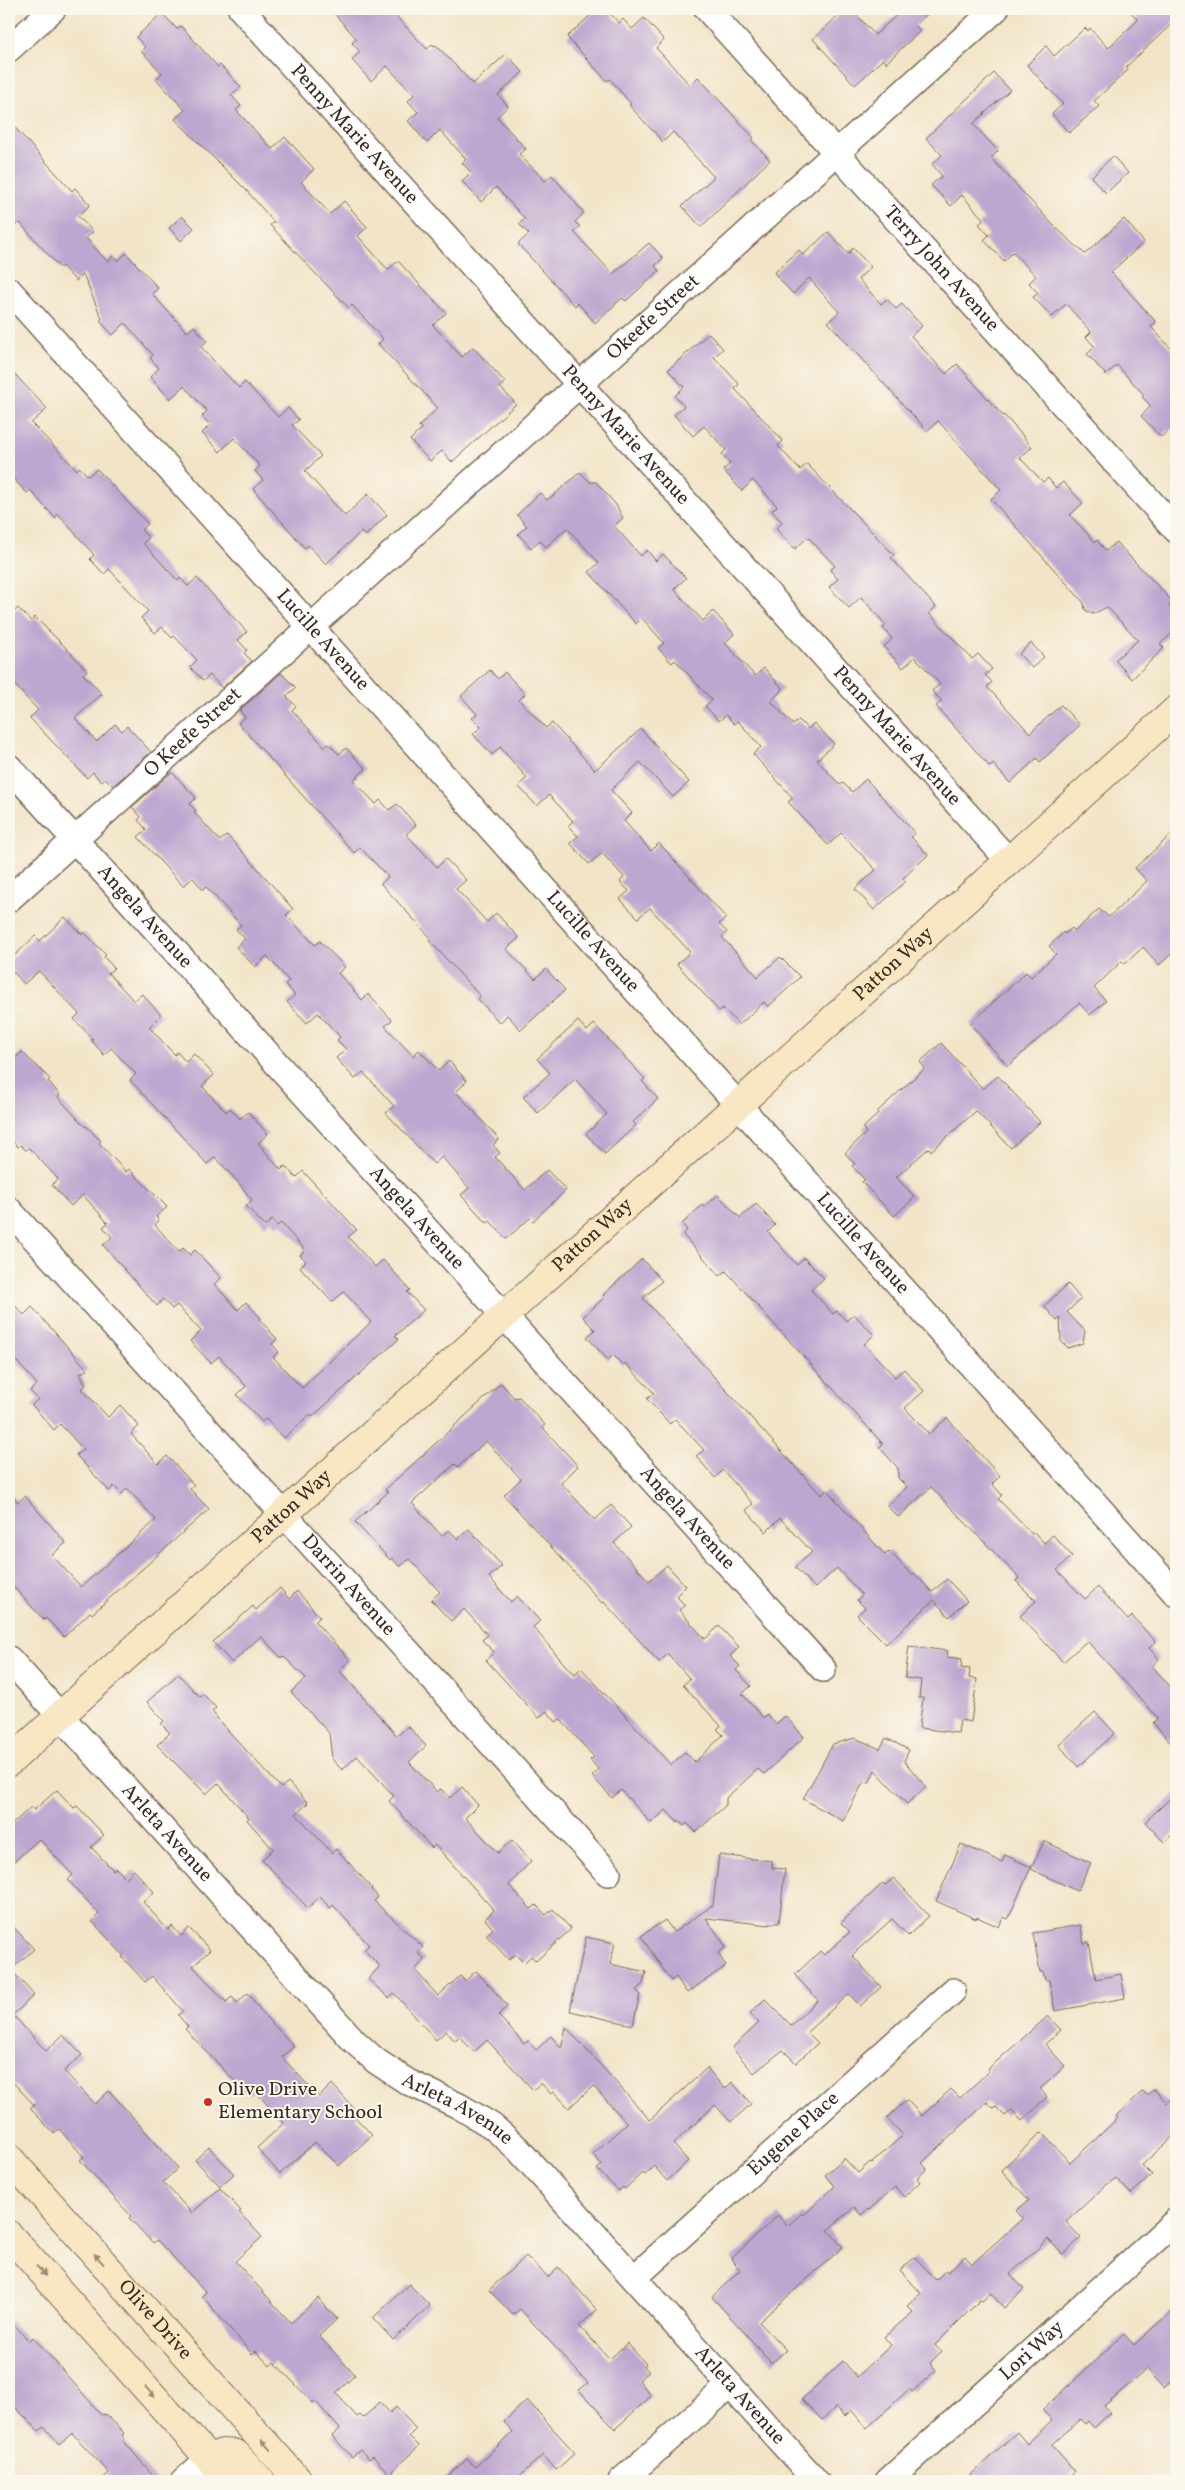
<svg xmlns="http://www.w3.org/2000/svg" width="1185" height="2490" font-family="Vollkorn,serif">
<rect width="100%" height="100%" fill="#fbf7ec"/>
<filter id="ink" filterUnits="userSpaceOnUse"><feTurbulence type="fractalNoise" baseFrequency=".02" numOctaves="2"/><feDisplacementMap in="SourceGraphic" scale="10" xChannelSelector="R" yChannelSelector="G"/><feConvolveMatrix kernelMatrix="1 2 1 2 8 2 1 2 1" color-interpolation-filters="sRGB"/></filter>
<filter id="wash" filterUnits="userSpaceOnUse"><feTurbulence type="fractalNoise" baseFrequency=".0096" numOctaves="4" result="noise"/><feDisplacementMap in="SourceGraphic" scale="20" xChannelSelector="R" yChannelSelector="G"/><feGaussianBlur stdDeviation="1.12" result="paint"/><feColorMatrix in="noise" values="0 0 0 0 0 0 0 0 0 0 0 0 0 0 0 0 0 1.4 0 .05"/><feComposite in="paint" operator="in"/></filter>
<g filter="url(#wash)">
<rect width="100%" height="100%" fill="#f2e4c7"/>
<g id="blocks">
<path fill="#bda7d0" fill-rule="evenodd" d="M330 9H389L427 49 432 44 434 46 436 45 473 84 506 54 523 72 498 95 508 106 497 117 526 149 519 154 545 181 552 175 584 213 575 222 580 227 574 232 613 274 649 243 663 258 655 266 659 271 626 301 622 298 595 323 578 303 575 306 518 244 529 234 519 224 525 219 496 187 481 202 462 181 471 172 462 163 466 159 440 130 427 143 408 121 418 112 408 101 414 95 387 66 371 81 352 60 360 52 352 43 357 39Z
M597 9H606L619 23 623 19 632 29 644 18 664 40 656 48 690 85 698 77 754 138 751 140 770 160 701 227 682 206 714 177 673 132 663 142 629 105 631 104 610 79 607 81 567 37Z
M845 9H851L875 35 903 9H933L915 25 920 31 886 63 883 59 855 85 813 39Z
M1128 9H1176V20L1126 67 1128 70 1094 101 1099 106 1069 133 1052 114 1063 104 1027 65 1046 46 1054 56 1085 28 1088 31 1090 28 1108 48 1138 20Z
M162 13 177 29 181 26 218 67 220 65 241 87 231 95 241 106 236 110 272 149 285 137 314 169 301 182 330 214 344 201 367 227 358 236 388 270 398 261 446 313 433 325 462 357 473 347 505 382 500 387 516 404 452 462 442 451 430 461 410 440 422 429 419 426 438 408 378 344 383 339 352 305 349 308 315 273 270 225 274 222 246 190 175 119 185 110 156 79 162 73 141 51 145 47 136 37Z
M994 73 1010 90 973 124 998 151 991 158 1054 226 1085 254 1124 219 1144 242 1111 272 1156 322 1151 327 1176 354V423L1161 437 1141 416 1151 406 1142 397 1144 395 1117 365 1106 375 1087 354 1095 347 1086 337 1091 332 1066 304 1052 317 1033 297 1038 293 1029 283 1036 276 1013 252 1004 261 984 240 989 235 979 224 984 220 962 195 951 206 931 185 942 176 932 164 942 155 926 138Z
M9 121 72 191 75 188 90 205 78 216 93 232 86 238 108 262 113 256 118 261 126 253 158 288 152 294 187 332 194 326 207 341 201 347 239 388 245 382 278 417 288 408 299 420 292 425 321 456 305 471 345 516 368 494 387 515 365 536 361 532 326 564 308 545 305 548 253 489 263 480 255 471 260 466 234 438 220 452 202 433 210 425 202 416 207 411 184 386 170 399 150 377 159 368 150 358 153 355 125 323 113 335 100 321 102 319 83 274 76 281 62 266 60 268 20 223 17 226 9 217Z
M1113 156 1128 173 1106 193 1091 177Z
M182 216 194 228 181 241 169 228Z
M828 232 848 254 853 248 871 267 858 279 881 304 887 299 896 309 902 304 922 326 911 336 946 374 957 364 1003 416 1004 415 1022 435 1032 447 1020 458 1043 482 1048 478 1056 488 1063 482 1083 503 1070 515 1095 542 1097 540 1106 551 1116 542 1173 602 1169 606 1176 614V630L1160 644 1164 648 1132 679 1115 660 1138 640 1107 607 1093 614 1085 610 1084 603 991 499 1001 490 938 421 927 431 828 322 839 312 809 278 793 294 774 273 799 250 803 255Z
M709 333 723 349 714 357 739 384 735 389 783 441 778 446 800 470 807 464 894 555 891 558 936 607 929 613 939 624 972 659 978 654 992 669 985 675 992 682 987 687 1030 733 1061 705 1080 725 1040 762 1037 758 1010 783 993 764 990 767 936 706 942 701 932 691 940 684 915 657 903 668 884 647 892 639 883 628 886 625 861 597 849 608 829 587 838 579 830 570 835 566 808 537 795 549 776 529 782 522 772 511 777 506 753 480 742 491 723 470 730 464 722 454 726 450 704 426 693 436 674 415 684 406 675 396 684 387 668 370Z
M9 368 47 409 31 423 77 470 79 467 88 476 97 469 148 524 141 530 149 538 143 543 178 581 180 578 188 586 197 578 247 632 238 640 247 650 244 653 252 661 222 688 210 675 203 681 190 667 197 660 174 636 172 638 162 627 155 633 141 618 148 611 109 569 104 574 90 559 94 555 58 514 55 518 30 490 27 493 9 474Z
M580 472 590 482H596L616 505 623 518 614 526 641 556 647 550 656 561 663 554 686 578 674 589 703 621 713 611 734 634 725 643 755 676 764 668 783 689 771 701 793 725 799 720 808 729 814 723 834 744 817 760 840 785 843 783 852 792 866 779 915 833 911 837 928 855 903 878 906 881 874 910 855 889 876 870 841 833 828 845 788 802 793 798 753 754 761 747 738 721 734 724 726 715 719 721 705 706 712 700 675 660 672 663 658 648 664 643 642 618 636 624 589 572 599 563 567 528 546 547 540 540 531 548 518 534 527 526 517 515 540 493 547 500 554 495Z
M18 608 31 621 35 617 71 653 87 671 83 674 102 694 75 718 97 742 115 724 122 731 127 726 151 752 113 786 105 778 101 782 93 772 87 778 30 718 38 710 9 679V616Z
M1031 643 1044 657 1032 668 1019 654Z
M490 670 498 679 505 672 525 694 519 700 546 728 552 723 595 770 641 729 689 782 673 797 640 762 611 790 632 813 624 821 651 851 659 843 726 918 719 924 727 932 722 937 758 977 780 957 800 977 768 1007 764 1002 739 1025 723 1008 719 1011 677 964 690 952 650 908 638 918 620 899 629 891 620 882 624 877 602 853 589 864 570 843 578 836 568 826 573 821 549 795 537 806 518 786 527 778 500 747 492 755 473 734 481 727 472 718 477 714 461 696Z
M281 673 296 688 286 696 296 706 292 710 325 747 329 744 339 754 346 748 366 769 353 780 376 804 380 800 389 810 397 804 416 825 406 834 437 867 446 859 466 880 456 889 487 922 496 913 519 938 506 949 535 979 546 969 565 990 521 1030 507 1015 500 1023 478 999 480 996 429 940 431 938 381 884 388 877 360 847 354 853 238 723 245 717 240 711 241 709Z
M172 772 196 798 190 804 196 811 194 812 220 841 227 835 251 861 293 909 286 915 315 945 320 941 345 967 338 973 362 1000 368 994 392 1020 385 1026 413 1056 419 1050 439 1071 449 1061 467 1081 456 1092 499 1139 493 1145 500 1153 495 1157 525 1190 547 1170 566 1190 533 1221 530 1218 506 1239 490 1221 487 1223 461 1195 469 1188 442 1157 434 1164 386 1113 394 1106 363 1072 355 1079 336 1058 346 1049 337 1040 340 1037 318 1013 307 1023 287 1002 295 995 285 984 289 981 267 956 255 967 236 947 245 939 236 929 241 925 222 904 206 887 203 890 193 878 183 886 138 837 146 829 138 820 141 817 132 807Z
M1176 830V950L1159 965 1143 947 1125 964 1122 961 1094 988 1106 1001 1090 1015 1079 1003 1008 1066 970 1024 1026 972 1031 977 1056 954 1049 946 1064 932 1065 934 1072 928 1075 931 1099 909 1109 917 1147 881 1135 868Z
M65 917 82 935 84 932 106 955 104 957 114 968 108 973 134 1001 142 994 161 1015 149 1027 175 1055 177 1052 186 1062 194 1054 214 1075 202 1086 226 1112 230 1108 240 1119 248 1112 268 1134 258 1143 281 1170 285 1166 296 1178 303 1171 357 1230 348 1237 375 1267 383 1260 410 1290 407 1292 424 1310 395 1336 399 1339 312 1417 310 1414 284 1438 266 1419 262 1422 237 1395 246 1386 219 1356 211 1363 190 1341 201 1331 177 1305 172 1309 163 1299 157 1306 103 1245 112 1237 103 1227 108 1223 83 1195 71 1206 52 1185 58 1179 29 1148 26 1150 20 1145 18 1147 9 1137V1064L22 1052 50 1079 48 1081 60 1095 58 1097 85 1127 86 1126 101 1141 99 1143 126 1172 129 1169 167 1207 156 1217 159 1220 155 1225 179 1252 183 1248 190 1255 195 1250 221 1278 214 1284 238 1310 246 1302 261 1318 260 1320 277 1339 272 1344 279 1352 273 1357 302 1388 371 1322 344 1292 332 1302 300 1267 306 1261 300 1255 305 1250 281 1223 277 1226 272 1220 265 1226 246 1206 252 1200 237 1181 215 1157 207 1164 130 1080 136 1074 111 1048 104 1055 91 1040 93 1039 74 1019 79 1014 39 971 24 984 9 967V961L35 936 40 941Z
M578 1021 587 1031 594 1024 645 1079 642 1081 658 1099 633 1122 636 1125 605 1154 586 1134 607 1114 575 1079 538 1113 523 1097 550 1073 537 1059Z
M941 1043 983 1089 998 1076 1040 1122 1011 1148 976 1111 931 1151 929 1148 896 1177 915 1197 894 1216 862 1182 865 1180 852 1166 855 1164 845 1153 866 1133 863 1128 878 1114 877 1112 925 1068 920 1062Z
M718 1195 740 1218 756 1204 775 1225 768 1232 797 1265 804 1258 824 1278 811 1290 833 1314 837 1311 846 1321 854 1314 874 1335 864 1344 895 1377 904 1369 924 1391 905 1408 929 1434 947 1418 1000 1476 992 1484 1002 1495 998 1499 1032 1534 1034 1532 1044 1543 1053 1535 1072 1556 1057 1570 1085 1599 1098 1587 1128 1620 1132 1616 1156 1642 1149 1648 1159 1659 1152 1666 1176 1693V1748L1153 1723 1158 1718 1087 1641 1063 1662 1020 1616 1036 1601 1016 1581 1019 1578 931 1487 898 1517 887 1506 907 1487 898 1478V1468L879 1447 883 1444 726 1271 720 1276 683 1235 687 1230 682 1224 702 1205 704 1207Z
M642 1259 662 1281 643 1298 660 1317 821 1495 827 1490 885 1555 889 1551 912 1575 914 1573 932 1592 947 1579 967 1601 949 1617 934 1600 886 1644 857 1615 865 1608 857 1600 862 1595 837 1568 815 1588 795 1567 812 1552 780 1518 766 1532 746 1510 753 1504 723 1470 715 1478 696 1456 704 1450 675 1419 670 1424 647 1399 654 1393 625 1363 623 1365 613 1355 608 1360 587 1337 595 1330 583 1317 605 1297 603 1295Z
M1068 1284 1081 1299 1067 1312 1085 1331 1083 1343 1068 1348 1061 1341 1060 1318 1057 1321 1044 1306Z
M9 1299 24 1315 32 1307 88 1370 80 1373 86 1385 82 1389 108 1417 120 1405 139 1426 131 1434 158 1464 167 1456 194 1485 190 1489 209 1509 92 1614 90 1612 64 1637 46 1618 44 1620 9 1582V1492L18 1502 25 1496 66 1543 52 1555 81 1587 156 1520 127 1488 122 1494 114 1486 109 1491 76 1455 83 1449 60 1424 54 1430 32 1405 38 1399 30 1391 37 1384 9 1353Z
M501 1383 514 1398 519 1397 545 1425 542 1427 578 1466 561 1483 595 1520 611 1505 631 1527 614 1543 649 1581 667 1565 686 1586 676 1596 685 1605 679 1610 705 1639 719 1626 739 1647 730 1656 740 1666 736 1670 751 1686 742 1694 763 1718 767 1714 776 1724 785 1716 804 1737 764 1774 758 1769 726 1798V1805L696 1832 687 1823 684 1826 679 1821 678 1823 666 1810 651 1823 621 1790 612 1798 592 1776 599 1770 590 1760 594 1757 560 1719 556 1722 547 1711 539 1718 486 1660 494 1652 482 1640 488 1635 464 1609 451 1621 431 1600 440 1592 409 1559 400 1567 392 1558 390 1560 355 1522 388 1492 385 1490ZM486 1441 521 1479 504 1495 602 1603 604 1602 659 1662 668 1654 690 1679 683 1685 721 1726 717 1729 723 1735 695 1762 685 1752 671 1765 581 1668 575 1674 566 1666 533 1627 540 1621 517 1596 511 1602 489 1577 502 1566 469 1529 458 1539 449 1530 442 1536 412 1503 455 1464 458 1467Z
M280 1588 289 1599 297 1591 320 1617 315 1622 350 1660 339 1670 397 1736 408 1726 426 1746 409 1762 437 1792 441 1789 450 1798 462 1787 478 1805 465 1818 498 1853 512 1840 531 1861 509 1885 531 1909 536 1905 546 1915 553 1909 571 1929 536 1961 531 1956 524 1963 515 1954 509 1960 486 1935 493 1929 485 1919 494 1910 435 1845 432 1848 389 1801 394 1796 357 1756 342 1770 332 1759 329 1733 291 1692 306 1678 283 1656 281 1658 261 1636 232 1663 213 1642 253 1606 256 1610Z
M909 1646 948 1651 947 1657 962 1659 961 1668 970 1669 969 1678 977 1679 971 1722 960 1720 958 1733 919 1728 923 1698H919L921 1680 905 1678Z
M178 1674 200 1697 203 1694 216 1708 212 1711 220 1722 281 1788 288 1782 308 1803 296 1814 332 1853 336 1849 372 1888 371 1889 378 1897 374 1901 423 1947 418 1953 425 1959 415 1970 438 1996 460 1976 465 1981 476 1971 508 2006 498 2015 524 2044 528 2041 536 2050 551 2036 561 2048 566 2027 650 2120 707 2068 725 2089 732 2082 751 2104 731 2122 715 2105 673 2144 688 2161 667 2181 654 2166 645 2175 642 2173 625 2189 623 2187 618 2191 597 2169 602 2165 593 2154 627 2123 593 2086 569 2108 554 2092 551 2094 541 2083 533 2090 487 2040 474 2052 460 2037 455 2041 446 2031 436 2040 394 1993 389 1998 368 1979 380 1966 364 1950 369 1945 333 1905 330 1908 320 1897 308 1908 262 1860 273 1849 247 1820 249 1818 218 1783 206 1794 157 1745 170 1733 161 1724 164 1721 147 1702Z
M1095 1712 1115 1733 1078 1767 1059 1745Z
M855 1738 880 1749 886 1738 909 1750 904 1761 926 1787 907 1804 875 1770 869 1783 864 1781 843 1821 803 1799 833 1744Z
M57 1790 74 1808 77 1806 104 1835 91 1847 113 1870 116 1868 126 1878 134 1870 154 1892 143 1902 168 1930 172 1926 181 1936 189 1928 210 1950 193 1966 226 2002 232 1997 237 2003 248 1993 263 2014 294 2046 282 2057 319 2097 332 2084 359 2114 355 2117 372 2135 339 2166 315 2142 280 2174 257 2148 284 2123 254 2090 248 2095 185 2029 188 2027 178 2015 183 2011 152 1976 145 1982 122 1957 124 1956 92 1921 99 1914 68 1880 73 1875 39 1839 9 1866V1827L31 1807 34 1810Z
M1176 1793V1831L1164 1842 1145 1822Z
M1044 1841 1091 1863 1077 1891 1031 1869Z
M961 1844 1002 1862 1005 1855 1031 1867 1008 1919 1003 1917 999 1927 977 1917 976 1919 936 1901Z
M719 1855 772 1861V1868L785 1869 779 1923H770V1925L706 1918 726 1947 718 1953 726 1966 687 1993 676 1977 671 1981 641 1936 665 1920 674 1932 713 1905Z
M894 1878 929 1916 908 1936 892 1919 852 1955 881 1987 860 2006 849 1994 807 2032 818 2043 796 2063 783 2050 754 2073 732 2048 759 2023 750 2013 765 1999 791 2025 818 2000 795 1975 820 1951 824 1955 850 1932 841 1923 883 1883 885 1885Z
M9 1922 34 1949 11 1970 34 1995 13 2015 46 2051 63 2035 82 2055 64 2071 95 2104 109 2091 129 2113 178 2168 163 2182 192 2213 220 2188 241 2211 239 2212 262 2237 235 2261 291 2323 318 2298 337 2319 319 2336 355 2375 336 2393 357 2417 360 2415 363 2418 380 2402 390 2413 396 2407 416 2429 409 2436 419 2446 389 2474 373 2456 369 2459 360 2450 352 2457 332 2436 340 2429 315 2401 313 2403 274 2362 270 2366 256 2351 252 2354 202 2296 206 2292 157 2240 153 2243 129 2218 131 2216 80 2160 84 2157 59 2129 54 2134 30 2108 34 2105 9 2078Z
M1081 1925 1084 1944 1089 1942 1096 1979 1121 1974 1125 1998 1055 2011 1049 1980H1045L1043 1972H1040L1033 1933Z
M586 1937 615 1943 610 1964 646 1972 643 1984 636 1990 640 1994 633 2025 570 2011Z
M1048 2016 1061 2030 1045 2044 1065 2066 1040 2089 1047 2097 1022 2121 1012 2110 1005 2116 995 2106 993 2108 987 2102 922 2163 927 2169 917 2178 920 2182 904 2197 895 2187 869 2210 868 2209 861 2215 854 2207 828 2230 843 2247 759 2322 786 2350 772 2363 712 2297 740 2270 731 2259 778 2215 788 2226 802 2213 804 2215 835 2186 825 2175 844 2158 858 2173 870 2162 872 2163 903 2135 887 2118 907 2100 922 2116 951 2089 960 2098 989 2071 988 2069Z
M1154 2089 1167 2103 1176 2095V2134L1142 2165 1152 2175 1131 2194 1116 2178 1105 2186 1066 2222 1081 2238 1063 2255 1048 2239 1010 2274 1024 2289 1004 2308 991 2293 982 2301 980 2300 935 2345 941 2352 930 2363 936 2370 912 2392 909 2389 867 2428 851 2410 845 2416 836 2407 822 2420 802 2399 843 2361 857 2377 891 2345 884 2337 913 2312 907 2306 921 2293 900 2270 915 2257 936 2280 946 2270 948 2272 965 2256 972 2264 1023 2218 1016 2211 1029 2200 1001 2170 1042 2132 1070 2163 1118 2118 1116 2116 1143 2091 1147 2095Z
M209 2147 234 2174 220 2186 195 2160Z
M526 2256 548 2277 558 2267 597 2310 579 2326 610 2359 627 2343 646 2364 644 2366 649 2372 639 2380 651 2396 615 2429 579 2390 588 2383 520 2309 513 2315 489 2290Z
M409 2284 430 2306 393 2340 373 2318Z
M1176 2307V2377L1164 2388 1147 2369 1104 2406 1110 2413 1094 2428 1088 2421 1085 2424 1080 2419 1052 2445 1075 2471 1064 2481H964L1017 2432 1027 2444 1052 2420 1042 2410 1124 2334 1134 2345Z
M9 2319 29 2341 33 2337 101 2414 107 2415 124 2433 122 2435 125 2438 123 2440 157 2481H100L109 2473 72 2433 60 2444 44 2427 39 2431 9 2401Z
M527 2400 575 2453 556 2470 543 2455 514 2481H442L467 2459 475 2467 513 2432 504 2422Z"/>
</g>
</g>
<g filter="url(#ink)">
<use href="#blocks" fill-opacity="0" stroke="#7b6b59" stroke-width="1"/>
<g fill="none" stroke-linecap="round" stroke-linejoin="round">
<defs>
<g id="street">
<path id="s1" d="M241 9 1009 861"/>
<path id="s2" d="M707 9 1176 530"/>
<path d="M9 49 53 9"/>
<path id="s3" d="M9 290 1176 1594"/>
<path id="s4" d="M9 767 823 1669"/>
<path id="s5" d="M9 899 996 9"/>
<path id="s6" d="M9 1210 608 1873"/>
<path id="s7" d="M9 1659 354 2041 376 2061 408 2082 459 2106 492 2126 517 2148 816 2481"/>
<path id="s8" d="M634 2278 953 1991"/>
<path d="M184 2481 209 2458"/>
<path d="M621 2481 730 2385"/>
<path id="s9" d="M888 2481 1176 2221"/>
</g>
<g id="secondary">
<path id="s10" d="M9 1762 1176 710"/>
<path id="s11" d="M9 2158 299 2481"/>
<path d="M9 2235 229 2481"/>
<path d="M209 2458 223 2453 236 2454 261 2481"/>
</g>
</defs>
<use href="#street" stroke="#7b6b59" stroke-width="28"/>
<use href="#secondary" stroke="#7b6b59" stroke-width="30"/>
<use href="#street" stroke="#fff" stroke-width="25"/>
<use href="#secondary" stroke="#f9e7c3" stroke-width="28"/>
</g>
<defs><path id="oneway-solid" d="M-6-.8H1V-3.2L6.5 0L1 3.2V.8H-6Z" transform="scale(1.25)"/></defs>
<g fill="#9a8870">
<use href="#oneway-solid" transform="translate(99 2259) rotate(-132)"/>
<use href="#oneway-solid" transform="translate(41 2271) rotate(48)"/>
<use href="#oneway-solid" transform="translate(150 2392) rotate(48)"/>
<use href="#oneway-solid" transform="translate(266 2445) rotate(-132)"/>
</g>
</g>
<circle fill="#c8321e" stroke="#fbf7ec" stroke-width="2" cx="208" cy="2102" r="5"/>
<g text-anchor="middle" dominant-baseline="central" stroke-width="4" stroke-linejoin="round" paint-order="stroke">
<g font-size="20" fill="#3b2a1e" stroke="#fbf7ec">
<text stroke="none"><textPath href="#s1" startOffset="169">Penny Marie Avenue</textPath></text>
<text stroke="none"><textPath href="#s2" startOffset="350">Terry John Avenue</textPath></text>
<text stroke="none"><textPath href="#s5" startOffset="868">Okeefe Street</textPath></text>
<text stroke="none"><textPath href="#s1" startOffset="574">Penny Marie Avenue</textPath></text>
<text stroke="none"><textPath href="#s3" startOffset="470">Lucille Avenue</textPath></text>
<text stroke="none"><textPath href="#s5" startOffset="248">O Keefe Street</textPath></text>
<text stroke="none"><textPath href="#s1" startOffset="979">Penny Marie Avenue</textPath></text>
<text stroke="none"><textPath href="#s4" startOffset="202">Angela Avenue</textPath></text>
<text stroke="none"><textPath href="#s3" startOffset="875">Lucille Avenue</textPath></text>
<text stroke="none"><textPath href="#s10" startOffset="1191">Patton Way</textPath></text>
<text stroke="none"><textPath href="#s4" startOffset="608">Angela Avenue</textPath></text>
<text stroke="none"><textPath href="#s10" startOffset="786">Patton Way</textPath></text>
<text stroke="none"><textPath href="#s3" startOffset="1280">Lucille Avenue</textPath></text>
<text stroke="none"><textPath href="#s10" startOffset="381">Patton Way</textPath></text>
<text stroke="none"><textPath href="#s4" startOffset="1012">Angela Avenue</textPath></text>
<text stroke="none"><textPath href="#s6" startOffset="506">Darrin Avenue</textPath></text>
<text stroke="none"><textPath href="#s7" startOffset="235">Arleta Avenue</textPath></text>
<text stroke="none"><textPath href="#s7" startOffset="639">Arleta Avenue</textPath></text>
<text stroke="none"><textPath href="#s8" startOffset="215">Eugene Place</textPath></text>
<text stroke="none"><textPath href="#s11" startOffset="218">Olive Drive</textPath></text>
<text stroke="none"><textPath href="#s9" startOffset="194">Lori Way</textPath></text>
<text stroke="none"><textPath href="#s7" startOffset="1044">Arleta Avenue</textPath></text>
</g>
<g font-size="20" fill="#3b2a1e" stroke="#fbf7ec" text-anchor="start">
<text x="218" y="2090">Olive Drive<tspan x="218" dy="23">Elementary School</tspan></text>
</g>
</g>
<rect width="1185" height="2490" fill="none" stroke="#fbf7ec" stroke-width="30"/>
</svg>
